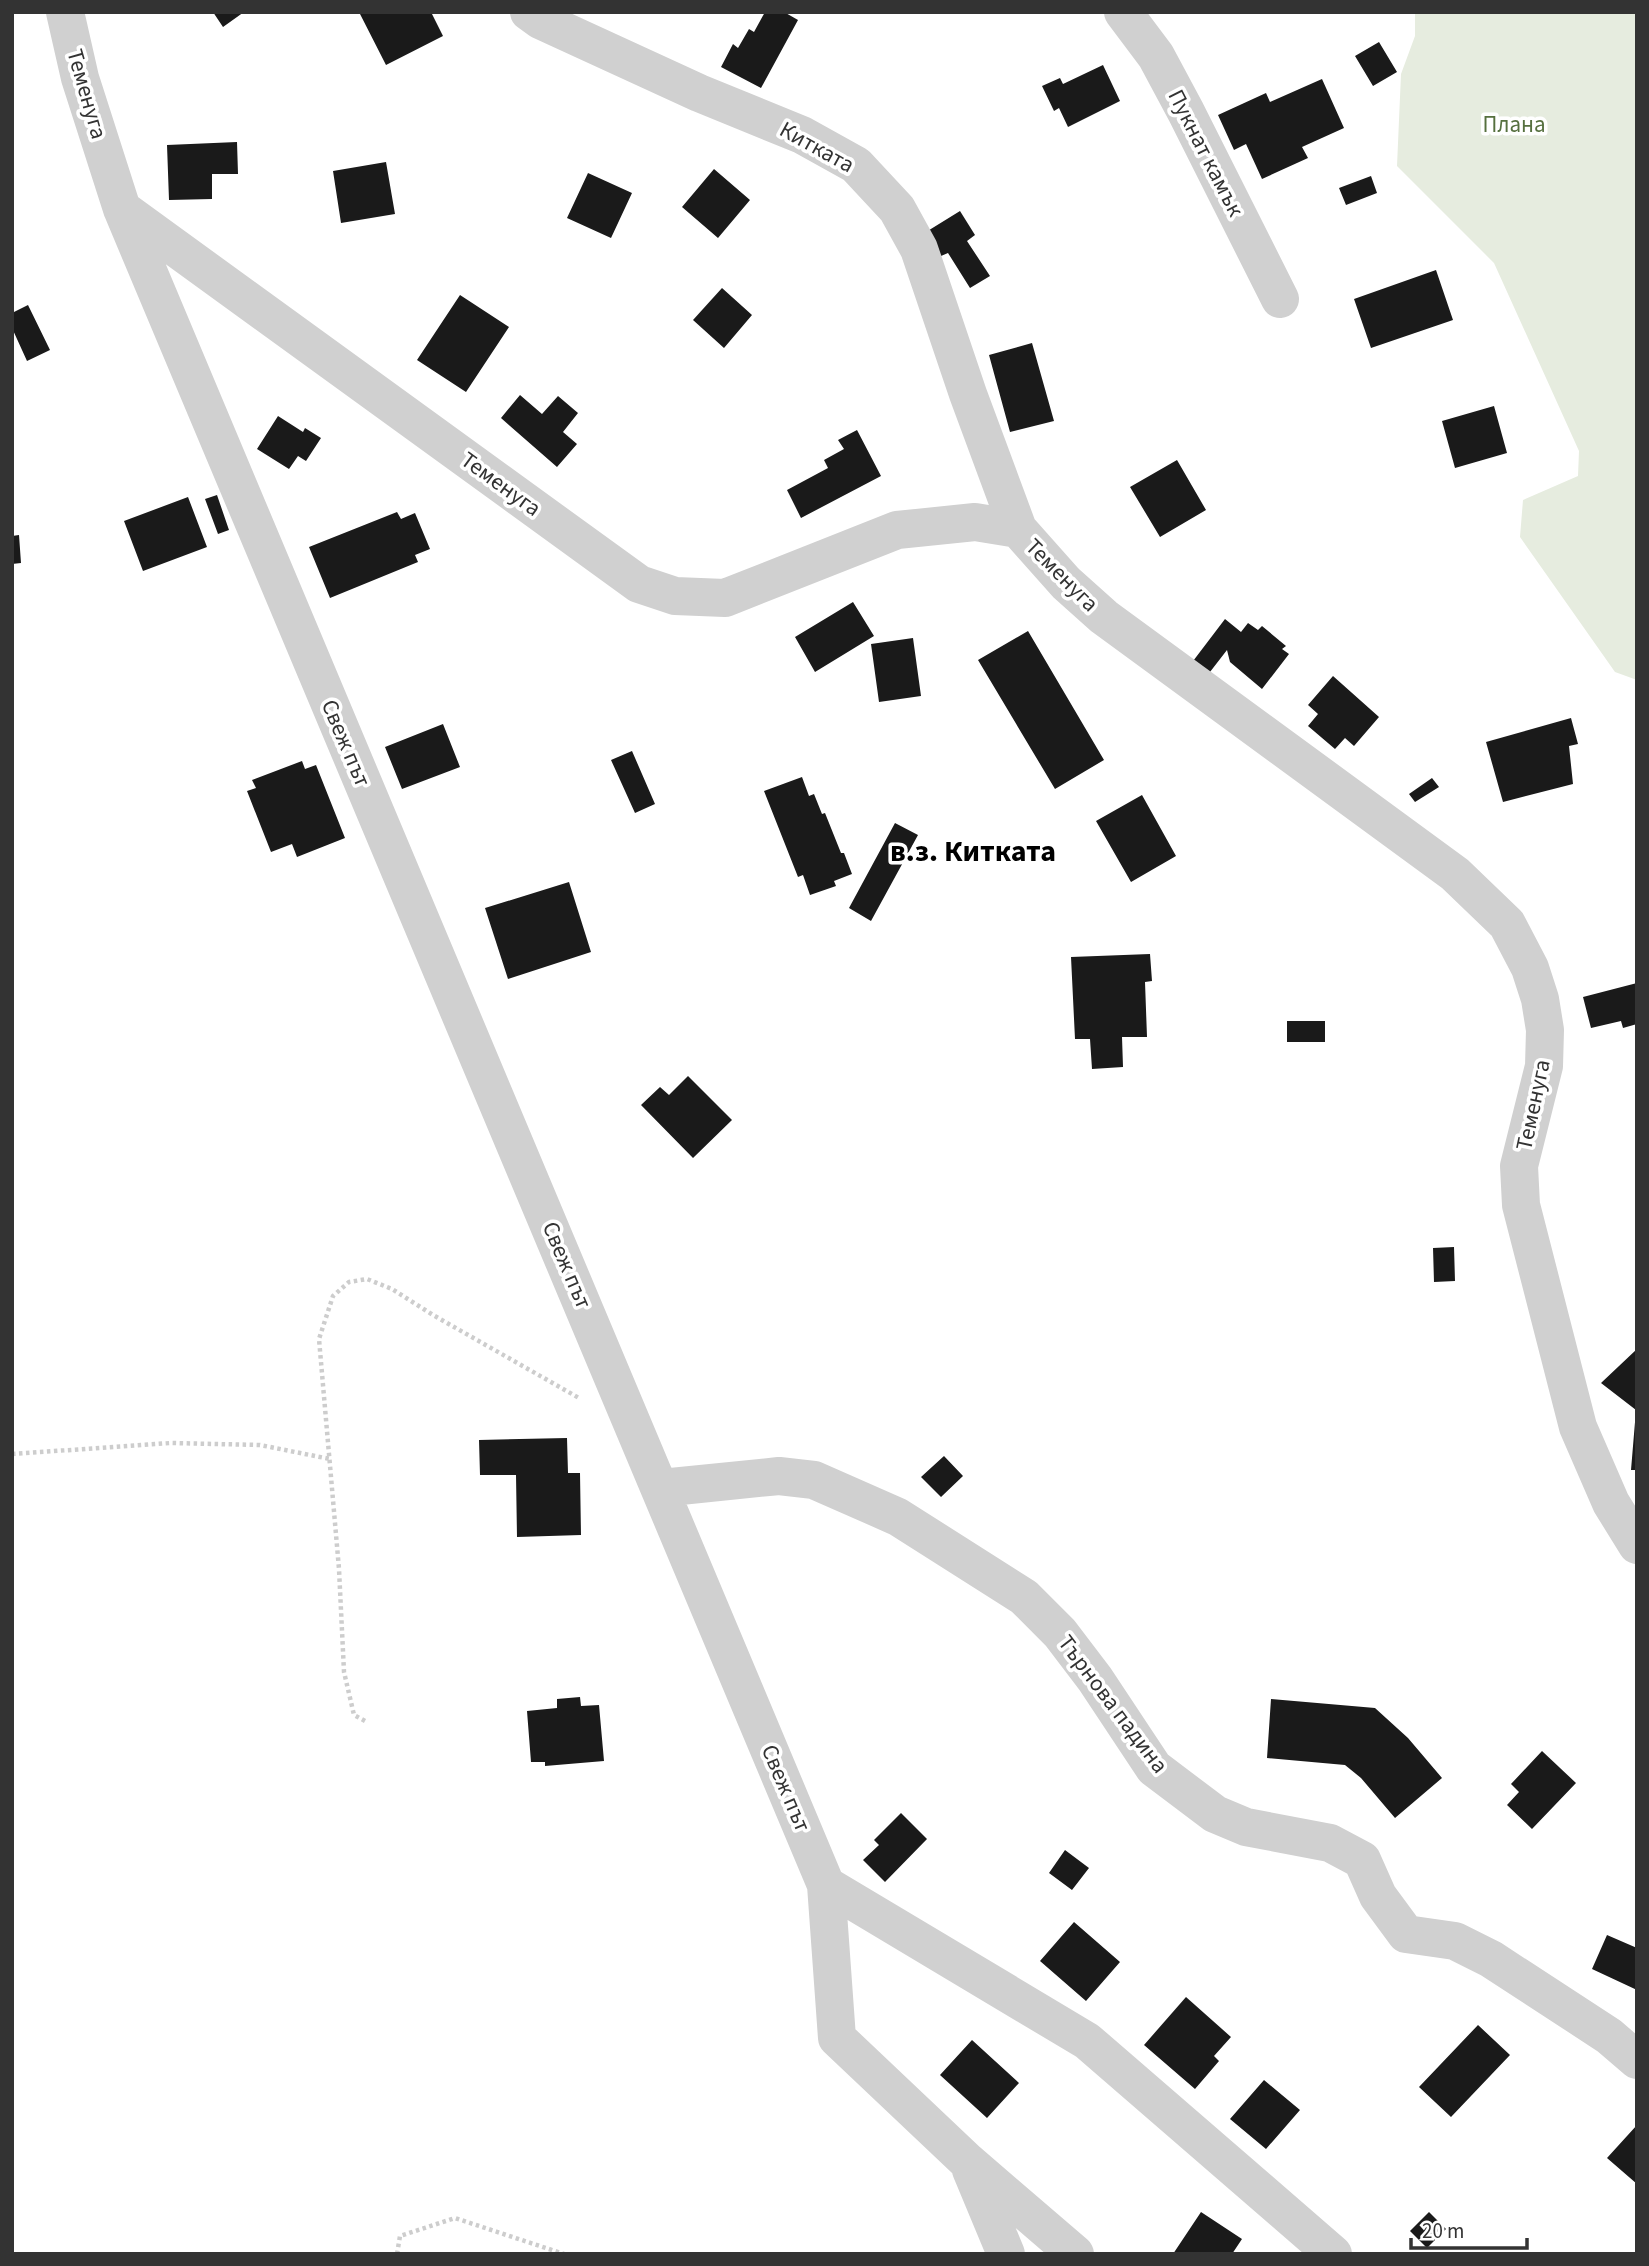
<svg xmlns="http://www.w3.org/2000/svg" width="1649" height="2266" viewBox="0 0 1649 2266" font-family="'Source Sans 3',sans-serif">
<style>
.green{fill:#e6ecdf}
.building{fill:#1a1a1a}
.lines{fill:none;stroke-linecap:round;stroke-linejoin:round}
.path{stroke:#cdcdcd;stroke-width:4.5;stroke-dasharray:3.5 3.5;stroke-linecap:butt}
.minor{stroke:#d0d0d0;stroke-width:38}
.labels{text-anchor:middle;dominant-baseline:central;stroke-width:7;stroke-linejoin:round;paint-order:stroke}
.street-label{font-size:23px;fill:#333;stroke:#fff}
.park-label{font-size:23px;fill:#56703f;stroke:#fff}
.district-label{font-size:30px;font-weight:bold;fill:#000;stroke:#fff}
</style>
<rect width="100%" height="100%" fill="#fff"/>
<path class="green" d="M 1415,12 L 1637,12 L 1637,680 L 1615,672 L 1520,537 L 1523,500 L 1578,476 L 1579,451 L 1494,263 L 1397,166 L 1401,74 L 1415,36 Z"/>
<path class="building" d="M 213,12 L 244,12 L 223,27 Z
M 359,12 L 431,12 L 443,36 L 386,65 Z
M 765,12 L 784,12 L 798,20 L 761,88 L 721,67 L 733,44 L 738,48 L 749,29 L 754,32 Z
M 1379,42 L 1397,72 L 1373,86 L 1355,56 Z
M 1103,65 L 1120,101 L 1068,127 L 1059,108 L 1054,111 L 1042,86 L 1060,78 L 1063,84 Z
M 1322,79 L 1344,128 L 1302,147 L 1308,158 L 1262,179 L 1246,144 L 1234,150 L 1218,115 L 1266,93 L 1270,102 Z
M 237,142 L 238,174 L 212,174 L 212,199 L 169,200 L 167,145 Z
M 386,162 L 395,214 L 341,223 L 333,171 Z
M 714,169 L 750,200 L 718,238 L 682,207 Z
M 588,173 L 632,193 L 611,238 L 567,218 Z
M 1371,176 L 1377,193 L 1346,205 L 1339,188 Z
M 960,211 L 975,235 L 967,241 L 990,276 L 970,288 L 948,253 L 941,256 L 926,232 Z
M 1436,270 L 1453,320 L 1371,348 L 1354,299 Z
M 722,288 L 752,315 L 724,348 L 693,320 Z
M 460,295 L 509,327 L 466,392 L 417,360 Z
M 28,305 L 50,350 L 27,361 L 12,328 L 12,313 Z
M 1032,343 L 1054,421 L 1010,432 L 989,355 Z
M 520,395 L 542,414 L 558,396 L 578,413 L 563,432 L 577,444 L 557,467 L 501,418 Z
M 1494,406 L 1507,453 L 1455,468 L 1442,421 Z
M 278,416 L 303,432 L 305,428 L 321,438 L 306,461 L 298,456 L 289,469 L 257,449 Z
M 857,430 L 881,476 L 801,518 L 787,490 L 828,468 L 824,460 L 844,449 L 838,440 Z
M 1177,460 L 1206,510 L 1160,537 L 1130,487 Z
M 217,495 L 229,530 L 218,534 L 205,499 Z
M 188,497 L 207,547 L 143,571 L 124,521 Z
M 397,512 L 401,519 L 415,513 L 430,549 L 415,555 L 418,562 L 330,598 L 309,547 Z
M 19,535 L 21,563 L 12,564 L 12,536 Z
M 853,602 L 874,636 L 815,672 L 795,637 Z
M 1225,619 L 1241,632 L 1248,623 L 1258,630 L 1262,626 L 1286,646 L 1282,649 L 1289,654 L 1262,689 L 1230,662 L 1227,650 L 1203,681 L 1187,669 Z
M 1028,631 L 1104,760 L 1055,789 L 978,660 Z
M 913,638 L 921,696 L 879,702 L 871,644 Z
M 1333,676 L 1379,717 L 1354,746 L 1345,738 L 1335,749 L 1308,726 L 1318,714 L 1308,705 Z
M 1571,718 L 1578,744 L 1569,746 L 1573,784 L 1503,802 L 1486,742 Z
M 443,724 L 460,767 L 402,789 L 385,747 Z
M 632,751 L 655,804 L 635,813 L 611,760 Z
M 302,761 L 305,769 L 316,765 L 345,838 L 297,857 L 292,844 L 271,852 L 247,791 L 256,788 L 252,780 Z
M 802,777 L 809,796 L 814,794 L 822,814 L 825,813 L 841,853 L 844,853 L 852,874 L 834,881 L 836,886 L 810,895 L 803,875 L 798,877 L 764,791 Z
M 1432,778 L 1439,787 L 1415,802 L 1409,794 Z
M 1142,795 L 1176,856 L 1131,882 L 1096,821 Z
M 895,823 L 918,835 L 871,921 L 849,908 Z
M 569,882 L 591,952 L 508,979 L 485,908 Z
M 1150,954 L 1152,981 L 1145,982 L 1147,1037 L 1122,1037 L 1123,1067 L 1092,1069 L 1090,1039 L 1075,1039 L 1071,957 Z
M 1637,983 L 1637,1024 L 1623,1028 L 1621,1021 L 1591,1028 L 1583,997 Z
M 1287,1021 L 1325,1021 L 1325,1042 L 1287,1042 Z
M 688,1076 L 732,1120 L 693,1158 L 641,1105 L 660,1087 L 669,1095 Z
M 1454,1247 L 1455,1281 L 1434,1282 L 1433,1248 Z
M 1637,1349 L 1637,1470 L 1631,1470 L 1636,1410 L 1601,1383 Z
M 567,1438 L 568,1473 L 580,1473 L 581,1535 L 517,1537 L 516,1475 L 480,1475 L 479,1440 Z
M 944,1456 L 963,1476 L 941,1497 L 921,1477 Z
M 580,1697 L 581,1706 L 599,1705 L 604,1761 L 545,1766 L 545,1762 L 531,1762 L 527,1711 L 557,1708 L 557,1699 Z
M 1271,1699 L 1375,1708 L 1408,1738 L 1442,1778 L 1395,1818 L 1361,1778 L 1345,1765 L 1267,1758 Z
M 1542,1751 L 1576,1783 L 1532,1829 L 1507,1805 L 1519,1792 L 1511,1784 Z
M 901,1813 L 927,1839 L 885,1882 L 863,1860 L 879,1845 L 874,1840 Z
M 1065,1850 L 1089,1868 L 1072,1890 L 1049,1873 Z
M 1074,1922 L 1120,1962 L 1086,2001 L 1040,1961 Z
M 1607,1935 L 1637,1948 L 1637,1990 L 1592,1969 Z
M 1186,1997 L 1231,2037 L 1214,2056 L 1219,2061 L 1195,2089 L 1144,2045 Z
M 1478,2025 L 1510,2055 L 1451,2117 L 1419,2087 Z
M 972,2040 L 1019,2083 L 987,2118 L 940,2075 Z
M 1264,2080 L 1300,2110 L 1266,2149 L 1230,2119 Z
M 1637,2125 L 1637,2184 L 1607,2158 Z
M 1201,2212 L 1242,2239 L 1232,2254 L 1173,2254 Z
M 1429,2212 L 1446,2229 L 1427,2248 L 1410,2231 Z"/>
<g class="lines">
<path class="path" d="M 12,1454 L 171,1443 L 260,1445 L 330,1459
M 365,1721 L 354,1715 L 344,1672 L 339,1569 L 319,1339 L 333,1296 L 349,1282 L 367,1279 L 392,1289 L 433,1315 L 579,1398
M 397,2254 L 400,2236 L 455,2218 L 564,2254"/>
<path class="minor" d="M 65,12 L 80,78 L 122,209 L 826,1885 L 837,2038 L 968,2162 L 1075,2254
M 529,12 L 540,20 L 699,93 L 802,135 L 856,165 L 897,209 L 919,249 L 968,394 L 1018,529
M 1123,12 L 1156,56 L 1186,112 L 1280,299
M 122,209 L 639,584 L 675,596 L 725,598 L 897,530 L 975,522 L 1018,529 L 1066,583 L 1104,617 L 1455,874 L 1507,924 L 1530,968 L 1540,999 L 1545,1030 L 1544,1066 L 1519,1166 L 1521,1205 L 1578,1427 L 1611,1503 L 1637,1545
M 661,1488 L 779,1476 L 814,1480 L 898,1517 L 1024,1597 L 1060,1633 L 1095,1679 L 1154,1768 L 1215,1814 L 1246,1827 L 1330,1843 L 1362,1860 L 1378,1896 L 1406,1934 L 1455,1941 L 1491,1959 L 1609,2036 L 1637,2060
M 826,1885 L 1087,2041 L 1333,2254
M 971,2170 L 1006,2254"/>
</g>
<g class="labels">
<g class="street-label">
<text transform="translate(87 94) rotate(74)">Теменуга</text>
<text transform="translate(817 147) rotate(29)">Китката</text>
<text transform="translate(1206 153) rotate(63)">Пукнат камък</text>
<text transform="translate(501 484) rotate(36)">Теменуга</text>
<text transform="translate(1062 575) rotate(45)">Теменуга</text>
<text transform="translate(346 743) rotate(67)">Свеж път</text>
<text transform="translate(1533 1105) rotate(-78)">Теменуга</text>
<text transform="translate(567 1265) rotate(67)">Свеж път</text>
<text transform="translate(1113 1704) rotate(53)">Търнова падина</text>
<text transform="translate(786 1788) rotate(67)">Свеж път</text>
</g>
<g class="park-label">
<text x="1514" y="124">Плана</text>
</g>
<g class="district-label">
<text x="973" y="851">в.з. Китката</text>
</g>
</g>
<rect width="1649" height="2266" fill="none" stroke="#333333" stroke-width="28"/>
<path d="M1411 2238v10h116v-10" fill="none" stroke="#333333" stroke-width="3.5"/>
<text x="1422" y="2238" font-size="21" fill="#333333" stroke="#ffffff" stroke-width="5" paint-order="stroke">20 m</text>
</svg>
